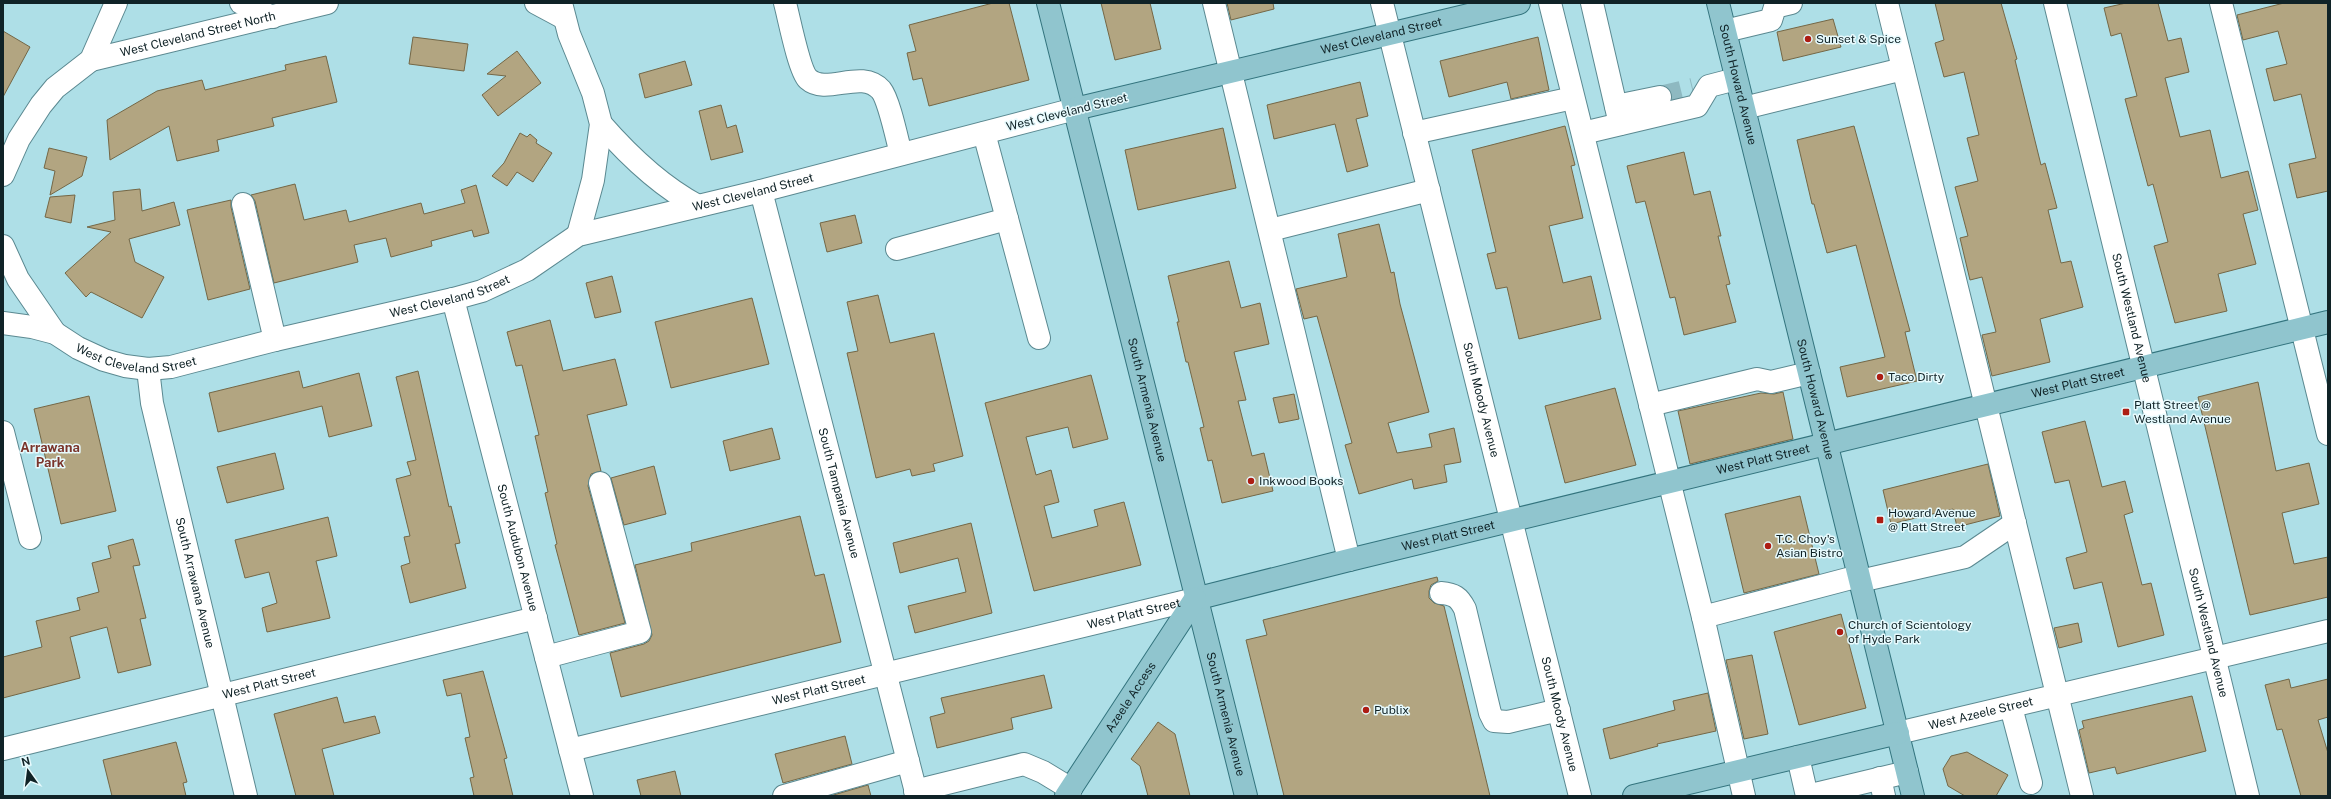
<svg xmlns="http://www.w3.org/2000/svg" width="2331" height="799" viewBox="0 0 2331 799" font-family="'Public Sans',sans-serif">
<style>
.building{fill:#b2a581;stroke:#746746}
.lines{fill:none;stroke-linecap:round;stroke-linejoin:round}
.minor-tunnel{stroke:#8eb9c1;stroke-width:22;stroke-dasharray:22 11;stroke-linecap:butt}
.minor-casing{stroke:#5b8991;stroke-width:24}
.major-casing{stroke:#33747e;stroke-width:24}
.minor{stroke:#fff;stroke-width:22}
.major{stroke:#90c5ce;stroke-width:22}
.poi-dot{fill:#ad1d13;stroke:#e7fafd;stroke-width:1.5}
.labels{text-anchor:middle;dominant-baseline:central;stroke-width:3;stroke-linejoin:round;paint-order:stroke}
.street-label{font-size:12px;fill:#102327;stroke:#e7fafd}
.poi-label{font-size:12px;fill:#102327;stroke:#e7fafd;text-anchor:start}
.neighbourhood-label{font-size:13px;font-weight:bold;fill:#7a342b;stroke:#e7fafd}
</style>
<rect width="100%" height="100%" fill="#aedfe7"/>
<path class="building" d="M 993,3 L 1009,3 L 1029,80 L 929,106 L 922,78 L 913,80 L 907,53 L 916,51 L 909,25 Z
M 1101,3 L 1150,3 L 1161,49 L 1115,60 Z
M 1227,3 L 1273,3 L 1274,9 L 1231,20 Z
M 1935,3 L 2001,3 L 2017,59 L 2015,60 L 2041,165 L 2045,163 L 2057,208 L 2048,210 L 2061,263 L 2071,261 L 2083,307 L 2040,319 L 2050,362 L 1992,376 L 1982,335 L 1996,332 L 1982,277 L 1970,280 L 1960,238 L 1968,236 L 1955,187 L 1978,181 L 1967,138 L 1979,135 L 1964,72 L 1944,77 L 1935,43 L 1944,40 Z
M 2126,3 L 2158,3 L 2168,41 L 2181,38 L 2189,72 L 2165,78 L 2180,137 L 2210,130 L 2221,178 L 2248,171 L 2258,210 L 2243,214 L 2256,264 L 2218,274 L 2227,311 L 2175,323 L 2154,246 L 2168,242 L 2153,184 L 2148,186 L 2125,99 L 2137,96 L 2121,33 L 2111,36 L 2104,8 Z
M 2284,3 L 2328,3 L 2328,191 L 2297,198 L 2289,164 L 2316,158 L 2301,94 L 2274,101 L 2266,69 L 2287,64 L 2278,31 L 2243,40 L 2237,15 Z
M 1833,19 L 1841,47 L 1783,61 L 1777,32 Z
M 3,31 L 30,47 L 3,97 Z
M 413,37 L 468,44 L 464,71 L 409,64 Z
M 1538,37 L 1549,90 L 1511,99 L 1507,82 L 1449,97 L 1440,61 Z
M 517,51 L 541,83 L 498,116 L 482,95 L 506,76 L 487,74 Z
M 326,56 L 337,102 L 272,118 L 274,126 L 217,140 L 219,151 L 177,161 L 169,126 L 110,160 L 107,120 L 157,91 L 202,80 L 205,90 L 286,70 L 285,65 Z
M 685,61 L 692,85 L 645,98 L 639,74 Z
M 1360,82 L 1368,116 L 1356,119 L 1368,166 L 1347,172 L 1335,124 L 1274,139 L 1267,105 Z
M 721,105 L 727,128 L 736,125 L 743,152 L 711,160 L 699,111 Z
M 1565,126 L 1575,165 L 1571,166 L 1583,218 L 1549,226 L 1563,283 L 1591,276 L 1601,319 L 1519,339 L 1507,287 L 1496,289 L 1487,254 L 1496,252 L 1472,150 Z
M 1854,126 L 1910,331 L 1905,332 L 1917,381 L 1847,397 L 1840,367 L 1885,357 L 1856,245 L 1827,253 L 1814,204 L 1812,204 L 1797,140 Z
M 1223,128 L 1236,188 L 1138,210 L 1125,150 Z
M 520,133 L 527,137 L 530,134 L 537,140 L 536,143 L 552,153 L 533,182 L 517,172 L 507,186 L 492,176 L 504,163 Z
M 49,148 L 87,157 L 82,176 L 50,195 L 55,171 L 44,168 Z
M 1684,152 L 1694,195 L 1710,191 L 1721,236 L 1718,236 L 1730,284 L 1726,285 L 1736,322 L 1684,335 L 1675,297 L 1670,298 L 1645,201 L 1636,203 L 1627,166 Z
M 295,184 L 304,220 L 346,210 L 349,222 L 421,203 L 424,214 L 465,203 L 461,190 L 476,185 L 489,233 L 474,237 L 472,230 L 431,241 L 432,246 L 391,257 L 386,238 L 354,245 L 358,262 L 274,283 L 255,201 L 251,195 Z
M 140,189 L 142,211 L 174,202 L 180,225 L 129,239 L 135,262 L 164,277 L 142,318 L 91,292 L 86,297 L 65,273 L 111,232 L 87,227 L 115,220 L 113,192 Z
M 75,195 L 71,223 L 45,217 L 50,197 Z
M 231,200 L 231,207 L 250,289 L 208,300 L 187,210 Z
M 855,215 L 862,243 L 827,252 L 820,223 Z
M 1379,224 L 1391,273 L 1394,272 L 1400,304 L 1429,412 L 1388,423 L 1397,453 L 1432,447 L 1429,434 L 1454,428 L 1461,462 L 1444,465 L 1447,482 L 1414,489 L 1412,479 L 1359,494 L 1345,445 L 1352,443 L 1317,316 L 1304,319 L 1296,289 L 1347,277 L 1338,234 Z
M 1229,261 L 1241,308 L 1260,303 L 1269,344 L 1234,352 L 1246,400 L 1238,401 L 1252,456 L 1264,453 L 1273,491 L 1222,503 L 1212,460 L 1208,461 L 1200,428 L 1204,427 L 1188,362 L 1186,362 L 1177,322 L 1179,322 L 1168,276 Z
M 612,276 L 621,312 L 595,318 L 586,283 Z
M 878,295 L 890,343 L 934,333 L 963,456 L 933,464 L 935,471 L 912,476 L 910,469 L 876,478 L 847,353 L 858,351 L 847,302 Z
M 752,298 L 769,364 L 671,388 L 655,322 Z
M 550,320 L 563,371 L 615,359 L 627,405 L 587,415 L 601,471 L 591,474 L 588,486 L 625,623 L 579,635 L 555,545 L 557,544 L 545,493 L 548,492 L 535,436 L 539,435 L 522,365 L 516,366 L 507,332 Z
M 299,371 L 303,388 L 359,373 L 372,426 L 329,437 L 322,406 L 218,432 L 209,393 Z
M 418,371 L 449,507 L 451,506 L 460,543 L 455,544 L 466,588 L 410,603 L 401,566 L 410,563 L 404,537 L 410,536 L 396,479 L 411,475 L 407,462 L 416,460 L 396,377 Z
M 1091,375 L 1108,439 L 1073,448 L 1068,427 L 1026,437 L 1036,475 L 1051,470 L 1059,502 L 1044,506 L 1052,538 L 1098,526 L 1094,510 L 1124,502 L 1141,565 L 1034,591 L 985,403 Z
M 2258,382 L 2276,471 L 2309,463 L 2319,504 L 2282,513 L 2294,564 L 2328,557 L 2328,597 L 2250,615 L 2198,397 Z
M 1615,388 L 1636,465 L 1565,483 L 1545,406 Z
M 1783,392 L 1793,439 L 1690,464 L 1678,411 L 1761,393 L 1774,394 Z
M 1294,394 L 1299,419 L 1279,423 L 1273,398 Z
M 89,396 L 116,511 L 61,524 L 34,409 Z
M 2085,421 L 2102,487 L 2125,481 L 2133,512 L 2124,515 L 2142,585 L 2151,583 L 2164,635 L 2118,647 L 2102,582 L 2074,589 L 2066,558 L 2087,552 L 2069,480 L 2055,483 L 2042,432 Z
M 772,428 L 780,459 L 730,471 L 723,441 Z
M 275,453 L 284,489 L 227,503 L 217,467 Z
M 1988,464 L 2000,516 L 1957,527 L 1953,509 L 1891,524 L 1883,490 Z
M 654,466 L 666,514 L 624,525 L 611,478 Z
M 1800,496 L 1819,574 L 1744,593 L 1725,514 Z
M 800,516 L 815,576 L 824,574 L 841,642 L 621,697 L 610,653 L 644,644 L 649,641 L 652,635 L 635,565 L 692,551 L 691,543 Z
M 328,517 L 337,556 L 316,561 L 330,618 L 267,632 L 262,608 L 277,603 L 269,572 L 245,578 L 235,540 Z
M 971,523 L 992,613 L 915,633 L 908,606 L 966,592 L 958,558 L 900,573 L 893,543 Z
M 133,539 L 140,565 L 133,566 L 146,618 L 140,619 L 151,665 L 118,673 L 107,627 L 70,637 L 80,678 L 3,698 L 3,657 L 42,647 L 36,621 L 80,610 L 77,598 L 99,592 L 92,563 L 111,558 L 108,546 Z
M 1437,577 L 1438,581 L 1431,585 L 1429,591 L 1429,598 L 1434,603 L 1444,606 L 1490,796 L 1284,796 L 1246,640 L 1267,635 L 1263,620 Z
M 1841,614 L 1866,708 L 1799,725 L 1774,632 Z
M 2078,623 L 2082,642 L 2059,648 L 2054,628 Z
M 1752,655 L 1768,734 L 1744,739 L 1726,660 Z
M 483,671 L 507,758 L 504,759 L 513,796 L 474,796 L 470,778 L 474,777 L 465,738 L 470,737 L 461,693 L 447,696 L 443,680 Z
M 1044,675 L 1052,708 L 1011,718 L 1013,729 L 937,748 L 930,717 L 945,713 L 941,698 Z
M 2289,679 L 2291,688 L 2328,679 L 2328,717 L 2318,720 L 2328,753 L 2328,796 L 2301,796 L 2282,729 L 2277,730 L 2265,685 Z
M 1708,693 L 1716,731 L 1657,744 L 1658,746 L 1610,759 L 1603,729 L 1675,710 L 1673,701 Z
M 2192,696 L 2206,751 L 2117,774 L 2115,767 L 2089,773 L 2079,730 L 2084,728 L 2082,721 Z
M 337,697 L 344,723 L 375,716 L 380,733 L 322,749 L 334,796 L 296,796 L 274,714 Z
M 1158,722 L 1175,734 L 1190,796 L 1148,796 L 1140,766 L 1131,759 Z
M 845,736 L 852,764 L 783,783 L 775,754 Z
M 176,742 L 187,782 L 183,783 L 186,796 L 112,796 L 103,760 Z
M 1967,752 L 2008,775 L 1996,796 L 1965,796 L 1948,786 L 1943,769 L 1951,756 Z
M 675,771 L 681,796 L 641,796 L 637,780 Z
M 868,785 L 871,796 L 830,796 Z"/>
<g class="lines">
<path class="minor-tunnel" d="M 1660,97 L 1693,89"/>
<defs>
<g id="minor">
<path d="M 241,3 L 273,17"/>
<path d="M 536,3 L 564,18"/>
<path d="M 561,3 L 569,34 L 593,93 L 601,124 L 593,180 L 578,235"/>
<path d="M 785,3 C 789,18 799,70 808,79 C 827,96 861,68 881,90 C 889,100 897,139 901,154"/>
<path d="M 1214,3 L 1349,560"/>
<path id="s1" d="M 1382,3 L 1580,796"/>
<path d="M 1550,3 L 1703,617 L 1744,796"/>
<path d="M 1592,3 L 1620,124"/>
<path d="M 1887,3 L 2082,796"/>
<path id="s2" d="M 2055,3 L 2248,796"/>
<path d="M 2221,3 L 2328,434"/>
<path d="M 1725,31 L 1771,20 L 1775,7 L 1791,3"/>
<path id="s3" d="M 91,60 L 327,3"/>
<path d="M 1616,106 L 1660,97"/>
<path d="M 1744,108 L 1903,69"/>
<path d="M 601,124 C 629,156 660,186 698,206"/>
<path d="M 984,133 L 1039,338"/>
<path d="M 1414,133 L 1573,98"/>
<path d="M 1583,133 L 1697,106 L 1709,86 L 1736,79"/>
<path d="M 3,175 L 19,139 L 41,105 L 55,88 L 91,60 L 116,3"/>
<path id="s4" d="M 761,191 L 917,796"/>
<path d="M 243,204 L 275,340"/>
<path d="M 1270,230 L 1429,190"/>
<path d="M 3,246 L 18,279 L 55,333"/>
<path d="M 897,249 L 1007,219"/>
<path id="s5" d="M 453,299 L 582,796"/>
<path id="s6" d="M 3,323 L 32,327 L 55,333 L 78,348 L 104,360 L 125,366 L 148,369 L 171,367 L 275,340 L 453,299 L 482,291 L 527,270 L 578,235 L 761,191 L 1075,109"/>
<path id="s7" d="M 148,369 L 152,403 L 246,796"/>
<path d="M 1650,405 L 1757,379 L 1771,382 L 1809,373"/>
<path d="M 3,432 L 30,538"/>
<path d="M 1860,581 L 1965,557 L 2015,523"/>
<path d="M 1441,593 C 1454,594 1459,597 1465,609 L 1490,713 L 1494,721 L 1508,722 L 1559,710"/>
<path d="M 1703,617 L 1859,576"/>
<path d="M 546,657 L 640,632 L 600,483"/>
<path d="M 2011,707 L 2031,783"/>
<path id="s8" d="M 1898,733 L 2328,631"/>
<path id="s9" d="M 3,749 L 536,618"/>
<path id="s10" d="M 570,750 L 1195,599"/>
<path d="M 1798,757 L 1807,796 L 1907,772"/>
<path d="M 1880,778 L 1884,796"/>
<path d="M 915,791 L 1024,764 L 1043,772 L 1071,789"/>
<path d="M 784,796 L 908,761"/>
</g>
<g id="major">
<path id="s11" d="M 1048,3 L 1246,796"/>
<path id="s12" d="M 1718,3 L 1913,796"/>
<path id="s13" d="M 1075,109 L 1519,3"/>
<path id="s14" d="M 1195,599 L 1349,560 L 2328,322"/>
<path id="s15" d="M 1066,796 L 1195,599"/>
<path d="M 1634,796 L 1898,733"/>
</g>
</defs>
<use href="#minor" class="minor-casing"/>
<use href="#major" class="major-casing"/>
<use href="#minor" class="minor"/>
<use href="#major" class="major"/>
</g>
<g class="poi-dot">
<circle cx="1808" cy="39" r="4"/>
<circle cx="1880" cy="377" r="4"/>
<rect x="2122" y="408" width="8" height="8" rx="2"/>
<circle cx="1251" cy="481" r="4"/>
<rect x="1876" y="516" width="8" height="8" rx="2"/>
<circle cx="1768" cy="546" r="4"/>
<circle cx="1840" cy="632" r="4"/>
<circle cx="1366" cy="710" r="4"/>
</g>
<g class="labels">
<g class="street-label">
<text stroke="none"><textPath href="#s3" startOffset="110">West Cleveland Street North</textPath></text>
<text stroke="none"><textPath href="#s13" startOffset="315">West Cleveland Street</textPath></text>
<text stroke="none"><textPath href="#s12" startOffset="84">South Howard Avenue</textPath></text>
<text transform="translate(1067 112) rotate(-14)">West Cleveland Street</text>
<text stroke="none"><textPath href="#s6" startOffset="789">West Cleveland Street</textPath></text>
<text stroke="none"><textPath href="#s6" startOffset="465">West Cleveland Street</textPath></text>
<text stroke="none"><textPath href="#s2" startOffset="324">South Westland Avenue</textPath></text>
<text stroke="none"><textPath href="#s6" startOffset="141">West Cleveland Street</textPath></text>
<text stroke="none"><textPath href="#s14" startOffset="909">West Platt Street</textPath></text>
<text stroke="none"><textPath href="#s1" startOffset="409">South Moody Avenue</textPath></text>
<text stroke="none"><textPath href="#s12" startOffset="408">South Howard Avenue</textPath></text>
<text stroke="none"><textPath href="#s11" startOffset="409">South Armenia Avenue</textPath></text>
<text stroke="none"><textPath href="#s14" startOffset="585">West Platt Street</textPath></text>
<text stroke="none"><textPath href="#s4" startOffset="312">South Tampania Avenue</textPath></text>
<text stroke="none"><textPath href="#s14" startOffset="261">West Platt Street</textPath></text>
<text stroke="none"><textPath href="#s5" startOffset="257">South Audubon Avenue</textPath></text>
<text stroke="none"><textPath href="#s7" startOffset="219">South Arrawana Avenue</textPath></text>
<text stroke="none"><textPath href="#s10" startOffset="580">West Platt Street</textPath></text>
<text stroke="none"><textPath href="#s2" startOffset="648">South Westland Avenue</textPath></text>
<text stroke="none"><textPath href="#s9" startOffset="274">West Platt Street</textPath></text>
<text stroke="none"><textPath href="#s10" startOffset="256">West Platt Street</textPath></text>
<text stroke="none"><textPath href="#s15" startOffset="118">Azeele Access</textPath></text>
<text stroke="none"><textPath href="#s11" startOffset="733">South Armenia Avenue</textPath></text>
<text stroke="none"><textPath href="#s1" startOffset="733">South Moody Avenue</textPath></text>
<text stroke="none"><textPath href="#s8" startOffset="85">West Azeele Street</textPath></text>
</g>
<g class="poi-label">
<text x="1816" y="39">Sunset &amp; Spice</text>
<text x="1888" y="377">Taco Dirty</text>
<text x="2134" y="405">Platt Street @<tspan x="2134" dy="14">Westland Avenue</tspan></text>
<text x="1259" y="481">Inkwood Books</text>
<text x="1888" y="513">Howard Avenue<tspan x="1888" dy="14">@ Platt Street</tspan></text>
<text x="1776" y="539">T.C. Choy's<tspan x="1776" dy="14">Asian Bistro</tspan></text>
<text x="1848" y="625">Church of Scientology<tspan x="1848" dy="14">of Hyde Park</tspan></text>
<text x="1374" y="710">Publix</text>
</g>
<g class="neighbourhood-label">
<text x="50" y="447">Arrawana<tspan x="50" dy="15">Park</tspan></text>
</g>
</g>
<rect width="2331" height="799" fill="none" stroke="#102327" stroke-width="8"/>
<g transform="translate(28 771) rotate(346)" stroke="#e7fafd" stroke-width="3" paint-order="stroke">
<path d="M0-3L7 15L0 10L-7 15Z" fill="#102327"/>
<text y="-6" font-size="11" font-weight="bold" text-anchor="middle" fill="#102327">N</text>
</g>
</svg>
